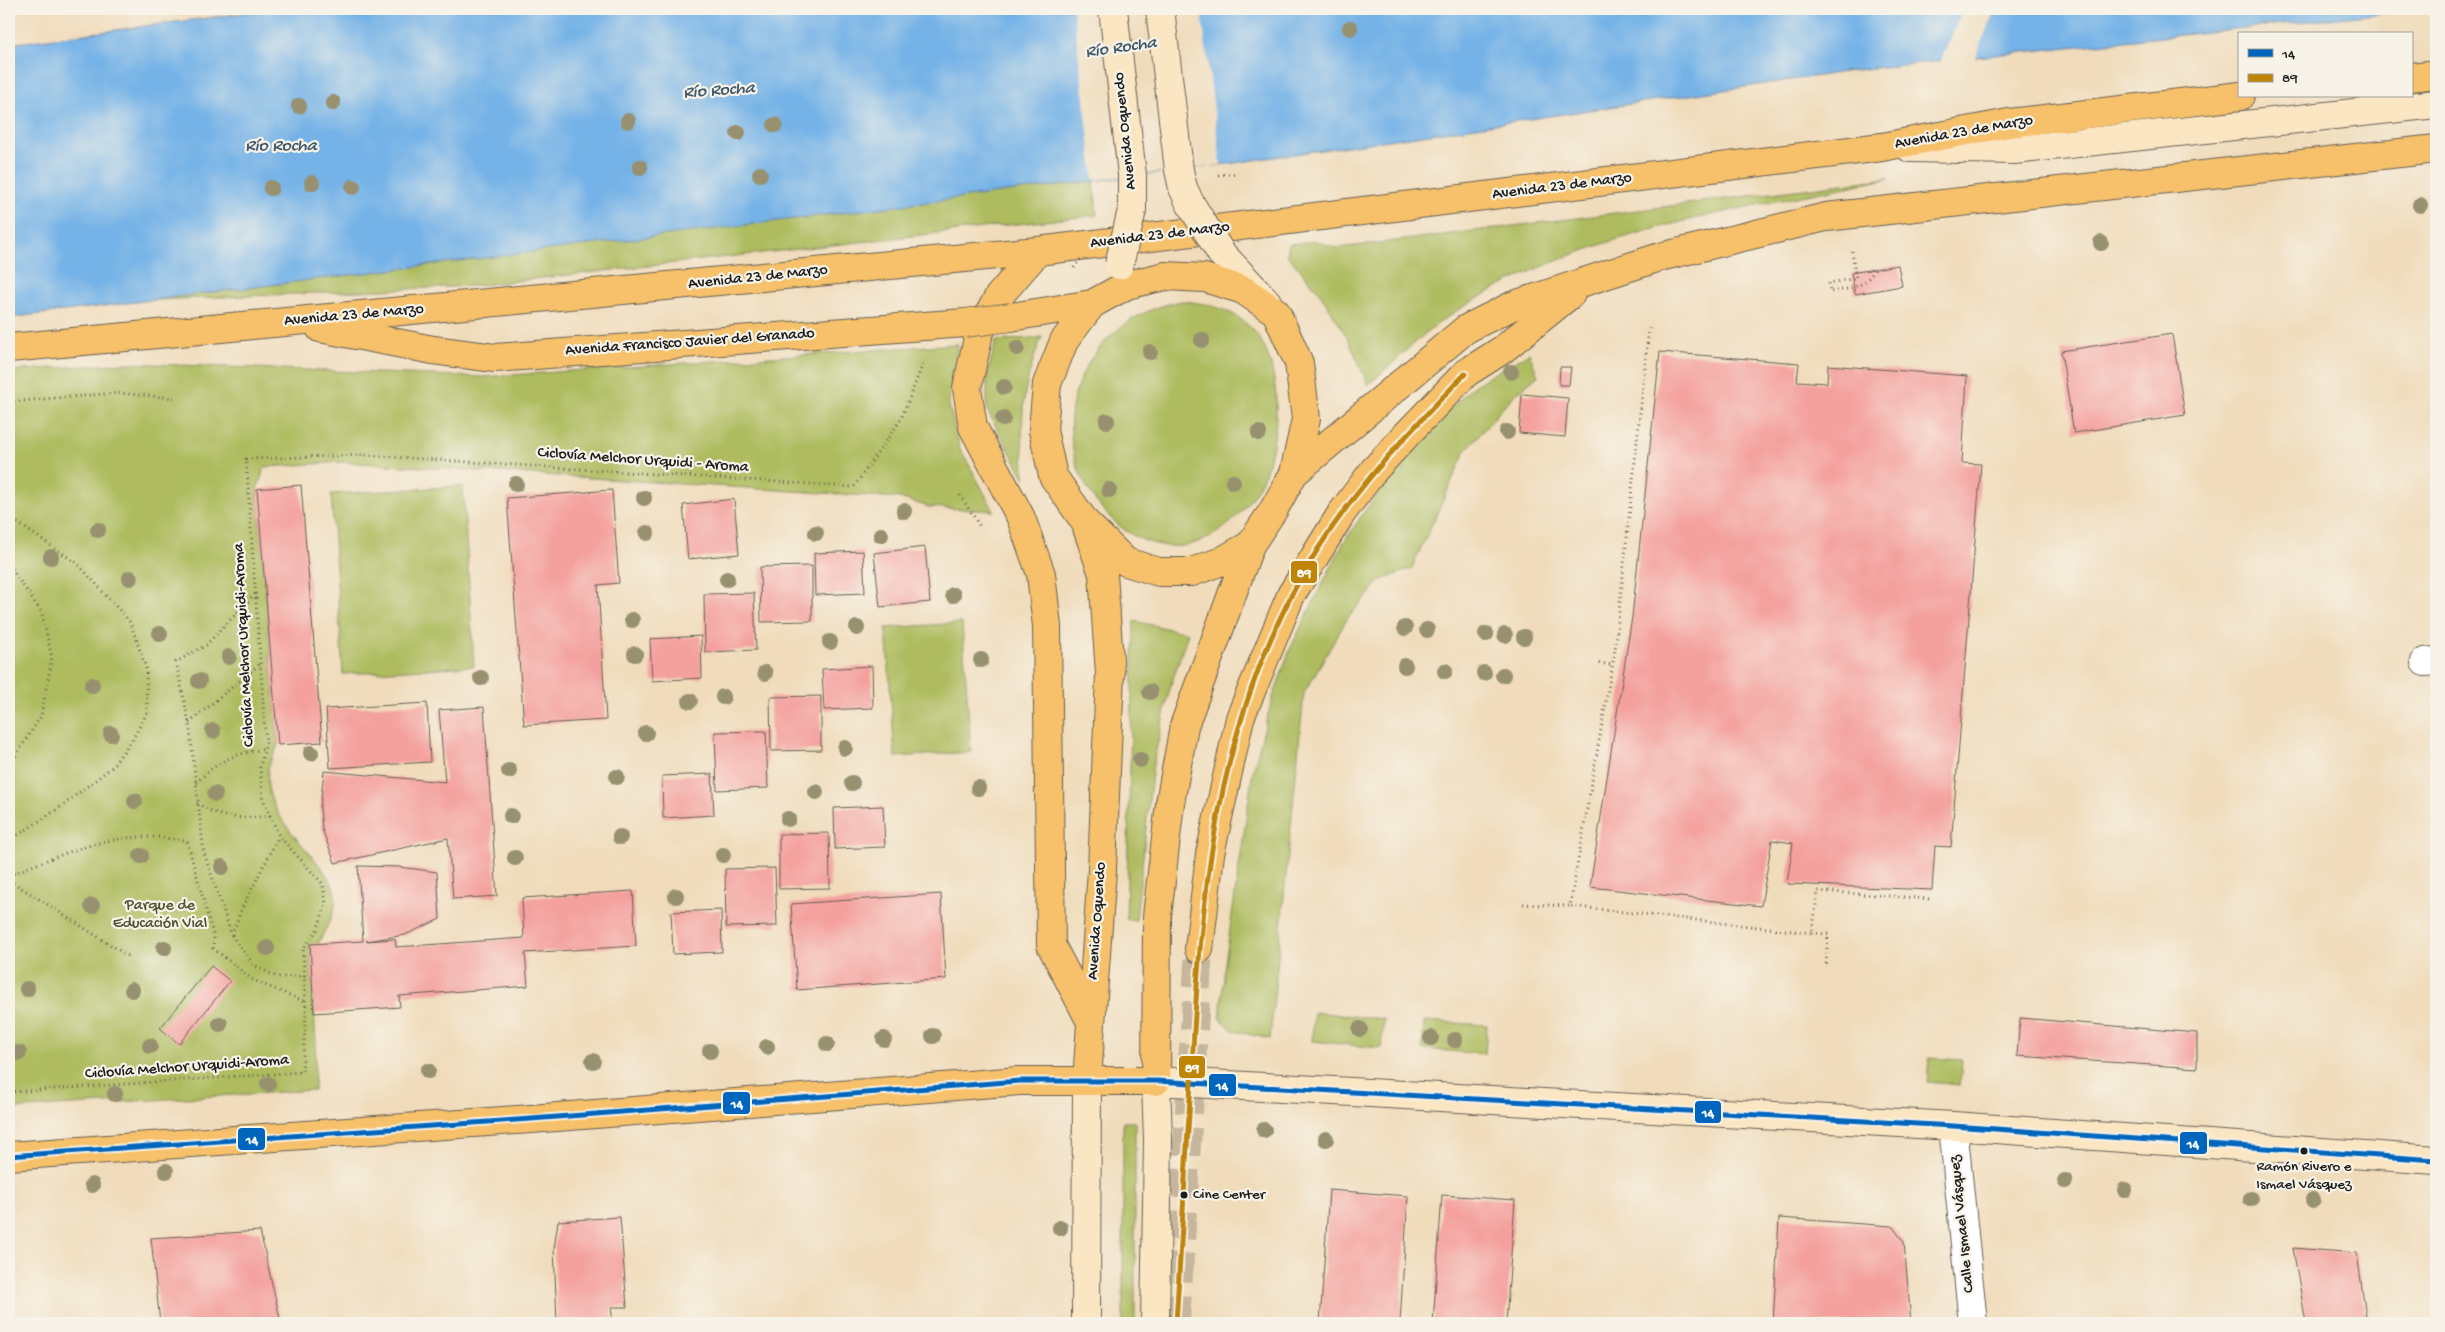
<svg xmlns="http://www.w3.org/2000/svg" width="2445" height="1332" viewBox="0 0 2445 1332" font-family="'Gochi Hand',sans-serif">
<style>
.green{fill:#aebc5e;stroke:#656c3d}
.water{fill:#74b2e7;stroke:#486782}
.pier{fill:#f0dcbb}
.building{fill:#f4a19e}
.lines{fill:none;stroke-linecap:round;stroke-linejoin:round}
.primary-tunnel{stroke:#c6b69b;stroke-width:28;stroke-dasharray:28 14;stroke-linecap:butt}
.street-casing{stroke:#665f54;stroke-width:30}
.secondary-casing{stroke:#665f54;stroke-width:30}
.primary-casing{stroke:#665f54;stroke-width:30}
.path{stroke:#665f54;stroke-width:3;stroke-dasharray:1 4;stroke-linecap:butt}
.street{stroke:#fff;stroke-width:28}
.secondary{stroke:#fbe6c4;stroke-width:28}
.primary{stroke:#f6c16b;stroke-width:28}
.secondary-bridge-casing{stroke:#665f54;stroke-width:30;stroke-linecap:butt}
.primary-bridge-casing{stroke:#665f54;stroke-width:30;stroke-linecap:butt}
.path-bridge{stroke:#665f54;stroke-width:3;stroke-dasharray:1 4;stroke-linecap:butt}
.secondary-bridge{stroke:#fbe6c4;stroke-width:28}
.primary-bridge{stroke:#f6c16b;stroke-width:28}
.bus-1-casing{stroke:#f7f3e8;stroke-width:9}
.bus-2-casing{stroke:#f7f3e8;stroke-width:9}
.bus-1{stroke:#0065bd;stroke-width:5}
.bus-2{stroke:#c08407;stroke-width:5}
.tree{fill:#979170}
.bus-dot{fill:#1c1c1c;stroke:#f7f3e8;stroke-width:2}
.labels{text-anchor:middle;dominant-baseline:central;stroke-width:4.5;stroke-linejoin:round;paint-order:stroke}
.bus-label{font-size:15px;fill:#1c1c1c;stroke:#f7f3e8}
.street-label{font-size:16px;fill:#1c1c1c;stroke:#f7f3e8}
.park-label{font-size:16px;fill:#4f5433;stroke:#f7f3e8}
.water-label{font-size:18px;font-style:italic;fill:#3f586d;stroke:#f7f3e8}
.line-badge{stroke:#f7f3e8;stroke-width:2}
.badge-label{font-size:14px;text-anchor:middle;font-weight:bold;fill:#fff}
</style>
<rect width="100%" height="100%" fill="#f7f3e8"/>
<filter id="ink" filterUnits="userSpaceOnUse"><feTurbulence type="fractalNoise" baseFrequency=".02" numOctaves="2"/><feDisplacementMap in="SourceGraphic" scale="10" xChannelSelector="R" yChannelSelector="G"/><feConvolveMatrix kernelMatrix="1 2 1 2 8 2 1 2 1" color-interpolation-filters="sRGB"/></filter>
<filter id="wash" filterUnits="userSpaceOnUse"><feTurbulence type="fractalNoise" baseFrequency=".0096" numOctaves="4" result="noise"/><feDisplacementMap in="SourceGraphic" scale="20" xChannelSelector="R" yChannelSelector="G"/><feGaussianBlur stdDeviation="1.12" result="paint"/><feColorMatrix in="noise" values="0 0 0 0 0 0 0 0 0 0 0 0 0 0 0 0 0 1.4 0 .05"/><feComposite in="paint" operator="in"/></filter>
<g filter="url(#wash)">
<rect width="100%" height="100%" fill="#f0dcbb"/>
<path class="green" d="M 1890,178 C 1737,211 1582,229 1449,316 C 1420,335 1394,363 1368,385 L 1348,338 L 1319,292 L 1287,255 L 1289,244 L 1316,241 L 1335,248 L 1356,246 Z
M 1094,180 L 1097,215 L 472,286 L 136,301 Z
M 1182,301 C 1206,303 1229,308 1248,325 C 1283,355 1281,431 1266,471 C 1249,514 1205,557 1156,544 C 1130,538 1112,522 1096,501 C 1037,421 1087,317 1182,301 Z
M 1042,337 C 1020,390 1020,423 1025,479 L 987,410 L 987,376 L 996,341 Z
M 958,344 L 948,402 L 960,448 L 994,511 L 929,507 L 900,498 L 389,465 L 345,462 L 265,467 L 257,489 L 278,745 C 275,753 269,762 268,770 C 259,826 344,867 335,905 C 332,919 324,932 318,944 L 310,945 L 316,1042 L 314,1090 L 9,1109 L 9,371 L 129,363 L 482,377 Z
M 1529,353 L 1538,376 L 1514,395 L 1466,450 L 1412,568 L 1381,580 L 1347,619 L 1304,693 L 1270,1039 L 1234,1031 L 1220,1019 L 1225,963 L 1253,771 L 1271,703 L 1290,649 L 1342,545 L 1364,512 L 1422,436 L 1473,386 Z
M 463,486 L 474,666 L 343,674 L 331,494 Z
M 1134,621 L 1188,633 L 1170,688 L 1153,764 L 1136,920 L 1126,919 Z
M 962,623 L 971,752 L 895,757 L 886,628 Z
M 1314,1012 L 1384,1019 L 1381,1048 L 1312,1041 Z
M 1424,1021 L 1487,1025 L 1485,1054 L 1422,1049 Z
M 1929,1058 L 1962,1060 L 1960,1085 L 1927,1082 Z
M 1123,1122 L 1135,1122 L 1135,1323 L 1123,1323 Z"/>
<path class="water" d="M 275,9 L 2422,9 L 1865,69 L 1221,165 L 9,318 L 9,44 Z"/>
<path class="pier" d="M 1073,9 L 1201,9 L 1221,165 L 1094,180 Z
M 1963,9 L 1995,9 L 1974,60 L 1940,63 Z"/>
<g id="blocks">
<path class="building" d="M 1898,265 L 1902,286 L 1855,294 L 1851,273 Z
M 2172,334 L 2185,415 L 2074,433 L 2061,351 Z
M 1660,352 L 1799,363 L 1797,381 L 1827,383 L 1828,365 L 1967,376 L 1962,463 L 1981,464 L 1951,847 L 1935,846 L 1932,890 L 1787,884 L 1793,843 L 1772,840 L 1761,906 L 1590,887 L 1632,617 Z
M 1560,367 L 1571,367 L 1569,385 L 1559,385 Z
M 1522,394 L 1568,398 L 1565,437 L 1519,433 Z
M 301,485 L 322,742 L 278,745 L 257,489 Z
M 612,490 L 619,583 L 598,585 L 606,720 L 524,725 L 507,498 Z
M 734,499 L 739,554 L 688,559 L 683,505 Z
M 925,547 L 930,602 L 880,607 L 874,553 Z
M 863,551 L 865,593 L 815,595 L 814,553 Z
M 812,566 L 812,621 L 761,622 L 760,567 Z
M 754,593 L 756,650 L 705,652 L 704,594 Z
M 701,636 L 702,678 L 652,681 L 650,639 Z
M 872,666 L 873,708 L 824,710 L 822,669 Z
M 821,696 L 821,750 L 771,751 L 770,697 Z
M 427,703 L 430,762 L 330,768 L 326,709 Z
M 484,707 L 497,896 L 453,899 L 448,838 L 335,863 L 322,829 L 320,808 L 324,771 L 445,782 L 439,710 Z
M 766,731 L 768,788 L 717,790 L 715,732 Z
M 712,774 L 714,815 L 663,818 L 662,776 Z
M 883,806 L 885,847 L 835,849 L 834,808 Z
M 829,833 L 830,888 L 779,889 L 779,834 Z
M 358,866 L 399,867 L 437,872 L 440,919 L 405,935 L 366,941 L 395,939 L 396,947 L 524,938 L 522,898 L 633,891 L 636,946 L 525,953 L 528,986 L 399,996 L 400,1007 L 314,1013 L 310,944 L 363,941 Z
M 775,868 L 777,926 L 726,927 L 725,869 Z
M 941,894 L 946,979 L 797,990 L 791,904 Z
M 721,910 L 722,952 L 673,954 L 671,912 Z
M 211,966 L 230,981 L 179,1044 L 160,1028 Z
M 2020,1018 L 2197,1033 L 2197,1068 L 2017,1056 Z
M 1329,1190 L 1408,1196 L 1400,1323 L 1320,1323 Z
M 1442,1195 L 1515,1200 L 1506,1323 L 1433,1323 Z
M 620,1217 L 627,1307 L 611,1307 L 613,1323 L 557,1323 L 554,1249 L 558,1221 Z
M 1779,1218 L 1892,1226 L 1904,1242 L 1911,1323 L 1773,1323 Z
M 260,1231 L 281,1323 L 160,1323 L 151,1238 Z
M 2293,1248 L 2357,1253 L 2367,1323 L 2306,1323 Z"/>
</g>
</g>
<g filter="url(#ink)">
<use href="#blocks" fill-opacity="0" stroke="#665f54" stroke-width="1"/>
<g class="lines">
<path class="primary-tunnel" d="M 1176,1323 L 1199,949"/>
<defs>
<path id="street" d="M 2425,662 L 2436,661
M 1953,1126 L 1973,1323"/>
<path id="secondary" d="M 1113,9 L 1132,175 L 1132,210
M 1160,9 L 1179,170 L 1183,188 L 1190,203
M 1910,148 L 2014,150 L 2436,104
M 1221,253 L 1267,302
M 1086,1323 L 1087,1080
M 1155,1323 L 1158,1140 L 1156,1081 L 1953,1126 L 2436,1160"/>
<path id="primary" d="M 2411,77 L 2436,74
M 1038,251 L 999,296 L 979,333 L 967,388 L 973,427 L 1021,518 L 1041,574 L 1047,626 L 1051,945 L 1091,1022
M 1165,276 L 1205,278 L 1243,290 L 1276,312 L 1299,363 L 1306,419 L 1294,473 L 1274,509 L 1250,545 L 1222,561 L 1192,572 L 1159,572 L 1126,562 L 1085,522 L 1053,476 L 1043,430 L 1047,384 L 1064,341 L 1092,304 L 1127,285 Z
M 1011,317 L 1092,304
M 320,328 L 433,350 L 495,358 L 965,323
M 9,348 L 1038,251 L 1882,147 L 2009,123 L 2240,96
M 1294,473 L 1466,329 L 1514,305 L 1660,257 L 1826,217 L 2436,149
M 1087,528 L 1103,574 L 1110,674 L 1102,870 L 1087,1080
M 1199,949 L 1210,854 L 1240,718 L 1291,595 L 1341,514 L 1374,470 L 1409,432 L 1466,373 L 1502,350 L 1571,294
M 9,1156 L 531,1119 L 1019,1081 L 1156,1081 L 1157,916 L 1170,803 L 1184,726 L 1250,545"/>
</defs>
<use href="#street" class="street-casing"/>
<use href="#secondary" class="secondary-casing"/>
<use href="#primary" class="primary-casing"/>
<path class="path" d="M 1218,175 L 1238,173
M 1852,251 L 1856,278 L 1829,283 L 1830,292 C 1849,289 1866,287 1875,269
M 1649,328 L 1615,650 L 1570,906 L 1812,933 L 1818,891 L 1932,899
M 9,402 L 117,393 L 174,398
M 960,495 L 981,528
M 9,517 L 78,564 L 130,622 L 146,668 L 147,713 L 132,740 L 111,768 L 62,806 L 9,841
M 9,565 L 42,613 L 52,658 L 41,716 L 9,766
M 255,594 L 206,645 L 176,662 L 189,723 L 204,853 L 232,936 L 254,965 L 277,977 L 305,976
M 1599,663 L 1613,665
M 189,723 L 261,663
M 196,783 C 221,759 231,755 265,749
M 197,803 C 225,821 239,818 271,816
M 9,875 C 54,858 102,835 152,837 C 164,837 175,840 187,841 L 214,938 L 213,948 L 253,980 L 306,1002
M 9,880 L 128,956
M 1523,904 L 1570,906
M 1812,933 L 1828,934 L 1826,964
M 232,935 L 241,910 L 279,836
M 9,1092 L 302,1072 L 306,1012 L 303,949 L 317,930 L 326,904 L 323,884 L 279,836 L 263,799 L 260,767 L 266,744 L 246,459 L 363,455 L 854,487 L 901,419 L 923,364"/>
<use href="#street" class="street"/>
<use href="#secondary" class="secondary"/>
<use href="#primary" class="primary"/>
<defs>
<path id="secondary-bridge" d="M 1190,203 L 1221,253
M 1119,265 L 1132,210"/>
<path id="primary-bridge" d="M 965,323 L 1011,317"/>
</defs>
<use href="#secondary-bridge" class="secondary-bridge-casing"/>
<use href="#primary-bridge" class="primary-bridge-casing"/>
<path class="path-bridge" d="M 1074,268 L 1081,258"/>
<use href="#secondary-bridge" class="secondary-bridge"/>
<use href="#primary-bridge" class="primary-bridge"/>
<defs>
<path id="bus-1" d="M 9,1156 L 531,1119 L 1019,1081 L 1156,1081 L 1953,1126 L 2436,1160"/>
<path id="bus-2" d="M 1176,1323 C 1181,1238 1186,1152 1192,1066 C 1201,901 1214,746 1291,596 C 1336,508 1397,444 1465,374"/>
</defs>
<use href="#bus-1" class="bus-1-casing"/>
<use href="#bus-2" class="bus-2-casing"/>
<use href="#bus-1" class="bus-1"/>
<use href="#bus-2" class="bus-2"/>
</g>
<g class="tree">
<circle cx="1350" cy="28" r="8"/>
<circle cx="333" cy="103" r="8"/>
<circle cx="299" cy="106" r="8"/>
<circle cx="628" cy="121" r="8"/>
<circle cx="775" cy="125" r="8"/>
<circle cx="738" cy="133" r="8"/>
<circle cx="640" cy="167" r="8"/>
<circle cx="760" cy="174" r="8"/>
<circle cx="312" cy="183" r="8"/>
<circle cx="353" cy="187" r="8"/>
<circle cx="271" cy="188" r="8"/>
<circle cx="2420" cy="205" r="8"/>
<circle cx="2101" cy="243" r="8"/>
<circle cx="1202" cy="340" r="8"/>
<circle cx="1017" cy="348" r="8"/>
<circle cx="1150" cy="352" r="8"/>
<circle cx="1511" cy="372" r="8"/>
<circle cx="1004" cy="387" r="8"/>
<circle cx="1003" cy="419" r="8"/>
<circle cx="1107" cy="421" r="8"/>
<circle cx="1507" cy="432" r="8"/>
<circle cx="1259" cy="433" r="8"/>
<circle cx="1233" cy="482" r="8"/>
<circle cx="516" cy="484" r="8"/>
<circle cx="1109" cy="490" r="8"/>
<circle cx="644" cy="498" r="8"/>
<circle cx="904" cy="511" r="8"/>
<circle cx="98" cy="530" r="8"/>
<circle cx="647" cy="533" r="8"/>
<circle cx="816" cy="533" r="8"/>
<circle cx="881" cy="535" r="8"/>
<circle cx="51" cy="557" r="8"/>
<circle cx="130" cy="578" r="8"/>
<circle cx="727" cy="579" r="8"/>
<circle cx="953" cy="595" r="8"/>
<circle cx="632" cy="620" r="8"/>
<circle cx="857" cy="628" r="8"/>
<circle cx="1405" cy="628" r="8"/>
<circle cx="1427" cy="630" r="8"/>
<circle cx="160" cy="634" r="8"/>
<circle cx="1486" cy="634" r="8"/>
<circle cx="1505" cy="635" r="8"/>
<circle cx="1524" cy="637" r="8"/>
<circle cx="830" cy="642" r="8"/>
<circle cx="635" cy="654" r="8"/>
<circle cx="229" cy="657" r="8"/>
<circle cx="981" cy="660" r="8"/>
<circle cx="1405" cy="666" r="8"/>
<circle cx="1445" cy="671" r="8"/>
<circle cx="765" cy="673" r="8"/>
<circle cx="1484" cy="673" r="8"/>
<circle cx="1503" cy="675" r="8"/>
<circle cx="481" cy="678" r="8"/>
<circle cx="199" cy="681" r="8"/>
<circle cx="92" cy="685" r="8"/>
<circle cx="1150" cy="692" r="8"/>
<circle cx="723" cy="697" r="8"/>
<circle cx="690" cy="701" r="8"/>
<circle cx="213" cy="731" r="8"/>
<circle cx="646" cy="733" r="8"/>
<circle cx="111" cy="734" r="8"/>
<circle cx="845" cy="748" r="8"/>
<circle cx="311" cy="753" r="8"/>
<circle cx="1140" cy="760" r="8"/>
<circle cx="509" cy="771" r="8"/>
<circle cx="617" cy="777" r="8"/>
<circle cx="852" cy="783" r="8"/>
<circle cx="978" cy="788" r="8"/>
<circle cx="816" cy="792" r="8"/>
<circle cx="215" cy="794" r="8"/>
<circle cx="135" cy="801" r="8"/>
<circle cx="511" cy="816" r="8"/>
<circle cx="788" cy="819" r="8"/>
<circle cx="620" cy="837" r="8"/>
<circle cx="723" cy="855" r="8"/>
<circle cx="141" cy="856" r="8"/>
<circle cx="515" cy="858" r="8"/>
<circle cx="222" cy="867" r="8"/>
<circle cx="676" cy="896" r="8"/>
<circle cx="92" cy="906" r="8"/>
<circle cx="164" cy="948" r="8"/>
<circle cx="267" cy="948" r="8"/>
<circle cx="27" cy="989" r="8"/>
<circle cx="132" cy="990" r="8"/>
<circle cx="220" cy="1024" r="8"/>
<circle cx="1360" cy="1029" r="8"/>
<circle cx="933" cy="1036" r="8"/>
<circle cx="1431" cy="1038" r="8"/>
<circle cx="884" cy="1039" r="8"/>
<circle cx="1455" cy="1040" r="8"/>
<circle cx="827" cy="1044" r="8"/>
<circle cx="150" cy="1046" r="8"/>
<circle cx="767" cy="1047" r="8"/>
<circle cx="710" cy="1051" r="8"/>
<circle cx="19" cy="1053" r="8"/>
<circle cx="593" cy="1061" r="8"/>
<circle cx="428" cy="1071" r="8"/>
<circle cx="268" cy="1084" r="8"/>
<circle cx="115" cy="1094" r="8"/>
<circle cx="1264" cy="1130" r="8"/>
<circle cx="1326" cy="1139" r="8"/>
<circle cx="166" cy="1171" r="8"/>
<circle cx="2065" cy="1181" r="8"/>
<circle cx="92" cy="1185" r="8"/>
<circle cx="2125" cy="1190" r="8"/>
<circle cx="2251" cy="1199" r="8"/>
<circle cx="2313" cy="1200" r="8"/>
<circle cx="1060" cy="1228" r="8"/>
</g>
</g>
<g class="bus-dot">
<circle cx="2304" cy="1151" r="4.5"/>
<circle cx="1184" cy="1195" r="4.5"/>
</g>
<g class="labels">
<g class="bus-label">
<text x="2304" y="1167">Ramón Rivero e<tspan x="2304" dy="18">Ismael Vásquez</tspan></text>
<text x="1193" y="1195" text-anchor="start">Cine Center</text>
</g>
<g class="street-label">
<text transform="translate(1126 131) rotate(-96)">Avenida Oquendo</text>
<text transform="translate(1964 133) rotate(-10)">Avenida 23 de Marzo</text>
<text transform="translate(1562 187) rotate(-7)">Avenida 23 de Marzo</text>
<text transform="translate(1160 236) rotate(-7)">Avenida 23 de Marzo</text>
<text transform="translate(758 278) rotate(-6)">Avenida 23 de Marzo</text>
<text transform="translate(354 316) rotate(-5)">Avenida 23 de Marzo</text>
<text transform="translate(690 343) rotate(-4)">Avenida Francisco Javier del Granado</text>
<text transform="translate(643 461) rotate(4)">Ciclovía Melchor Urquidi - Aroma</text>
<text transform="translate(245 645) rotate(-93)">Ciclovía Melchor Urquidi-Aroma</text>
<text transform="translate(1098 921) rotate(-86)">Avenida Oquendo</text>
<text transform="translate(187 1068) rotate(-4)">Ciclovía Melchor Urquidi-Aroma</text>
<text transform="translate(1963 1224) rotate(-96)">Calle Ismael Vásquez</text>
</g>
<g class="park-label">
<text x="160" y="906">Parque de<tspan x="160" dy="18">Educación Vial</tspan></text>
</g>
<g class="water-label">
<text transform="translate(1121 48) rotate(-8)">Río Rocha</text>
<text transform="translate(719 91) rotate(-4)">Río Rocha</text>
<text x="281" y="146">Río Rocha</text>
</g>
</g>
<g class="line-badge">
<rect x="1290" y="560" width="28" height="24" rx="5" fill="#c08407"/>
<rect x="1178" y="1055" width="28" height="24" rx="5" fill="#c08407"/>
<rect x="1208" y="1073" width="29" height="24" rx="5" fill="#0065bd"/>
<rect x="722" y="1091" width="29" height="24" rx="5" fill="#0065bd"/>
<rect x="1694" y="1100" width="28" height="24" rx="5" fill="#0065bd"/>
<rect x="237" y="1127" width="29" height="24" rx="5" fill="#0065bd"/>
<rect x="2179" y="1131" width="29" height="24" rx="5" fill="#0065bd"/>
</g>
<g class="badge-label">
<text x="1304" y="577">89</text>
<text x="1192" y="1072">89</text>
<text x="1222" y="1090">14</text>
<text x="737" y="1108">14</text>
<text x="1708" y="1117">14</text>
<text x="252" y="1144">14</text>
<text x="2193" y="1148">14</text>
</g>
<rect width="2445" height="1332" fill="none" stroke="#f7f3e8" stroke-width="30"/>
<rect x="2238" y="32" width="175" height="65" fill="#f7f3e8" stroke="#9f9d96"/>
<rect x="2248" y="49" width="25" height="8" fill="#0065bd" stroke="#9f9d96"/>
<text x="2282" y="58" font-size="15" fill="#1c1c1c">14</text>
<rect x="2248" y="74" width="25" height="8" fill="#c08407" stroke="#9f9d96"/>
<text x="2282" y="82" font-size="15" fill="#1c1c1c">89</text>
</svg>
